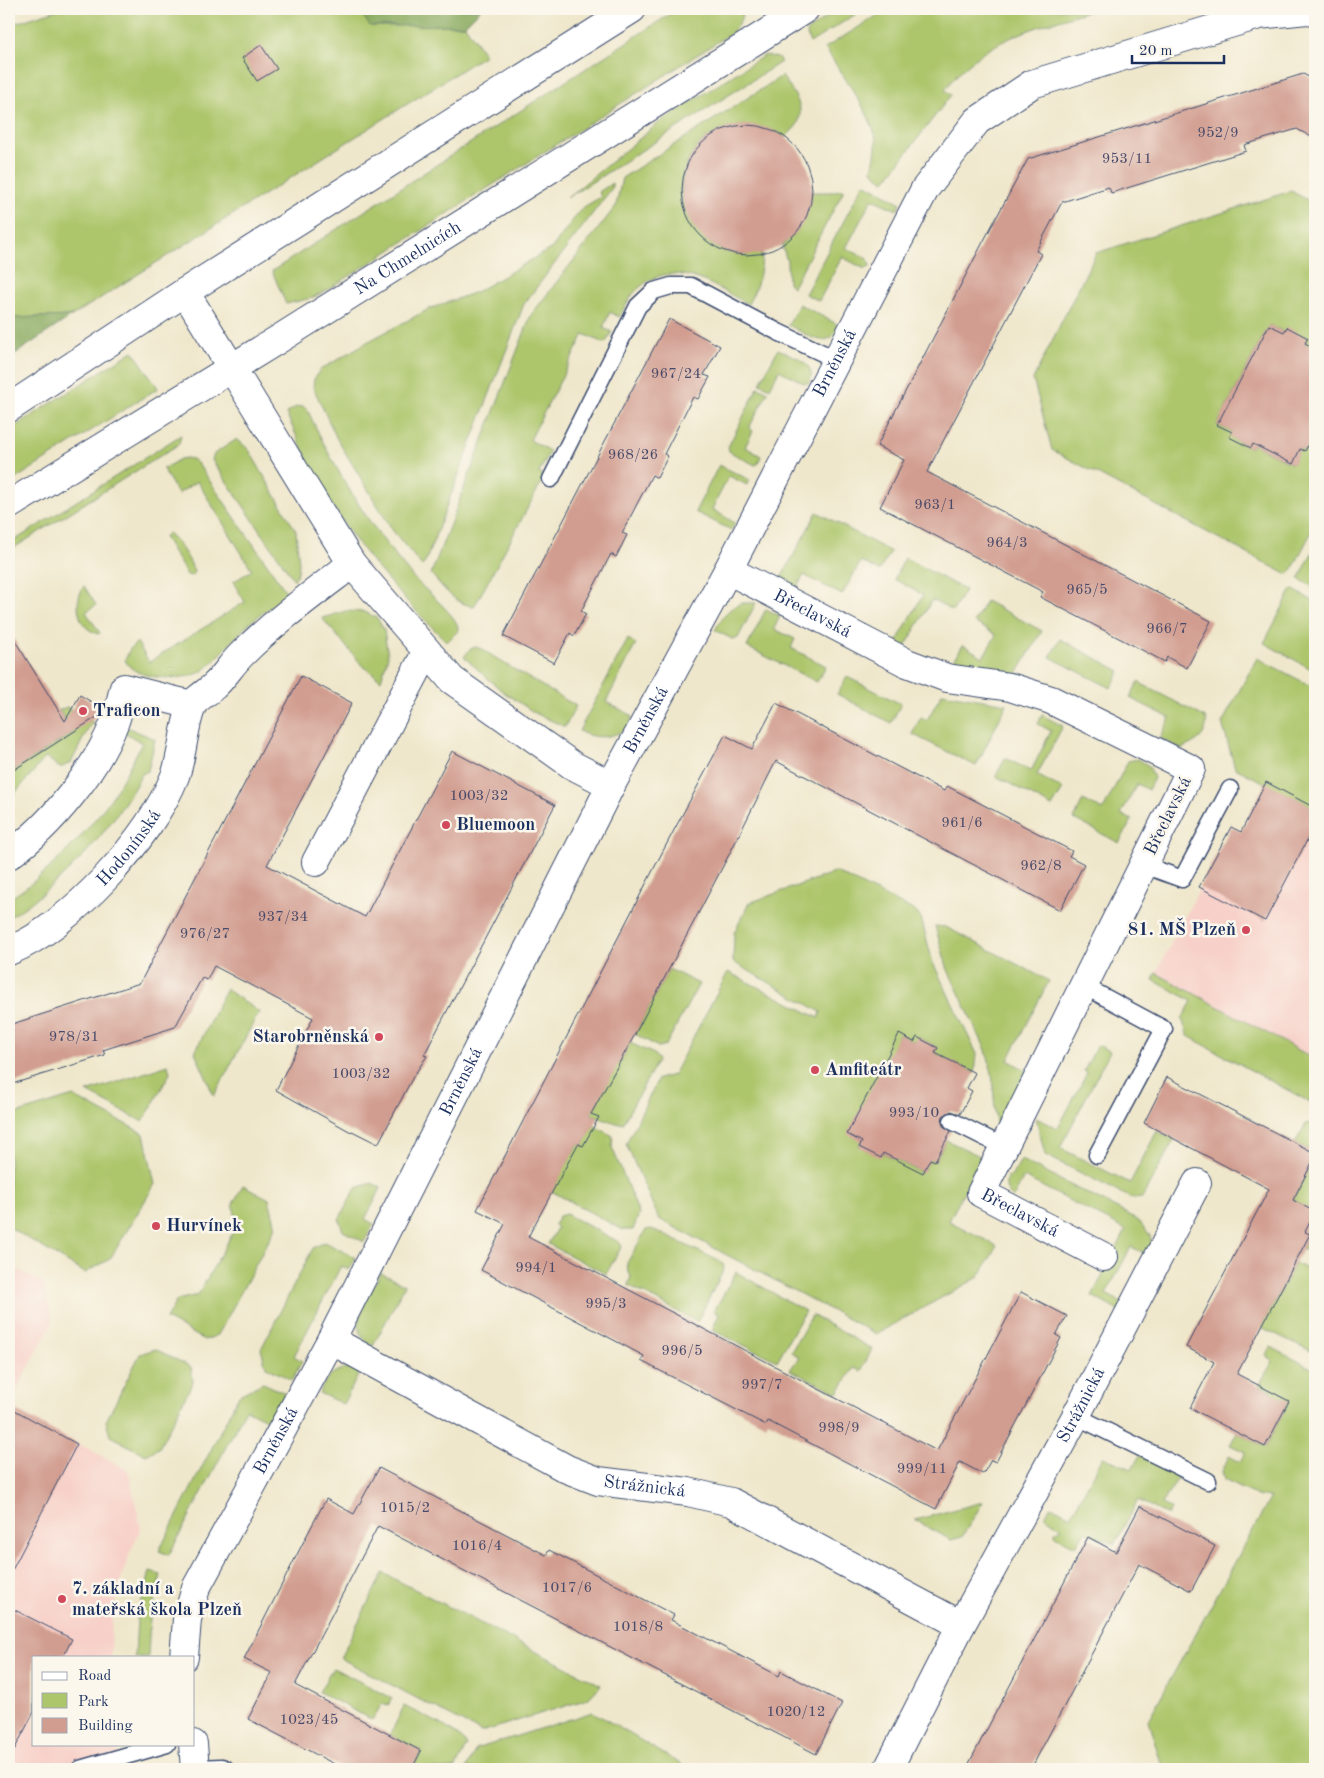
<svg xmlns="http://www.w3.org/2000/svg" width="1324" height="1778" viewBox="0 0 1324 1778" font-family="'Old Standard TT',serif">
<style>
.built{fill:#f7d1c9}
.green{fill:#adc66c;stroke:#647a65}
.forest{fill:#8aab60;stroke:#526d5f}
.building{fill:#d19d90}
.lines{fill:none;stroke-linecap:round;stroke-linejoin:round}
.service-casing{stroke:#3b4b6e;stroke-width:19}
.minor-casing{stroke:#3b4b6e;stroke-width:30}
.tertiary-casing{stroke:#3b4b6e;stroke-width:30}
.service{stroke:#fff;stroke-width:16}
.minor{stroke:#fff;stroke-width:28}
.tertiary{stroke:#fff;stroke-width:28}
.poi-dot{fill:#d1495b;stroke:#fbf7ec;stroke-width:2}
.labels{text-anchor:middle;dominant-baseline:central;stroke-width:5;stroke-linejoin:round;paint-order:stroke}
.number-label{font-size:15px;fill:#484a6a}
.street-label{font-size:18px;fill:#1b2f5e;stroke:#fbf7ec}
.poi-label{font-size:18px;font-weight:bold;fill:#1b2f5e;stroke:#fbf7ec;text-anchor:start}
</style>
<rect width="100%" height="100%" fill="#fbf7ec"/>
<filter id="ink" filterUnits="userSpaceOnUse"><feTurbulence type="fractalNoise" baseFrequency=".02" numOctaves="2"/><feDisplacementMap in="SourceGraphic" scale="10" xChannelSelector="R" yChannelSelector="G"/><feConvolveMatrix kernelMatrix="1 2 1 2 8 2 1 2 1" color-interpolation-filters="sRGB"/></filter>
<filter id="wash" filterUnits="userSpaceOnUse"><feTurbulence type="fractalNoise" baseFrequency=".0096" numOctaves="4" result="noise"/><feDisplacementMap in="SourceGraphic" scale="20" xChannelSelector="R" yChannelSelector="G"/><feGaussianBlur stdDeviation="1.12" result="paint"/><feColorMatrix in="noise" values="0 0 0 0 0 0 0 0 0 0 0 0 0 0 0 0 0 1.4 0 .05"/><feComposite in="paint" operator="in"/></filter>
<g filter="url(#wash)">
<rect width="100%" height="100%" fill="#efe7cb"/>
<path class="built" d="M 1266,782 L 1315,808 L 1315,1059 L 1156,973 L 1231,827 L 1246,834 Z
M 9,1265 L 43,1283 L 53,1321 L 9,1405 Z
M 9,1407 L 128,1470 L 141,1528 L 129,1555 L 120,1582 L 112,1615 L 111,1657 L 34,1657 L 34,1744 L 118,1744 L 119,1769 L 9,1769 Z"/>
<path class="green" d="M 60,9 L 358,9 L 371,26 L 465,25 L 485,55 L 72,316 L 9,318 L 9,25 Z
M 678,9 L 742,9 C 743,18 739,24 733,32 L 329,289 L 312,298 L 286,304 L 272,271 Z
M 839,9 L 864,9 L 810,43 L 807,35 L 808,30 Z
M 888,9 L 1095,9 C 1040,26 979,40 945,90 L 951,95 L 885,181 L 877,176 L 872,170 C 874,160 877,150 876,139 C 872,114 840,72 825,48 Z
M 765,55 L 778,58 L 781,62 L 567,198 L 661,121 Z
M 782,76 C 791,90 807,106 797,125 C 794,129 789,133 786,137 C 746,113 693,128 683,177 C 676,209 699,246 732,253 C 742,255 752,254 762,253 C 762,273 757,287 748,304 C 711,285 670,253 633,294 C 628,300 624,309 619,317 L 610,312 L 603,328 L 612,332 L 606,342 L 603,343 L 584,334 L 530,440 L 550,451 L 539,473 L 545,476 L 478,600 L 474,606 C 455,605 443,587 431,574 L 531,315 L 616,206 L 622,178 Z
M 612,183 L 612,188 L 524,304 L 425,563 L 422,566 L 393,531 L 337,439 L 313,387 L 314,379 L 320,370 L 367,342 L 429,309 L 476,292 L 552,248 L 582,208 L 601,197 L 599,192 Z
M 864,183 L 901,203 L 897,210 L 872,199 L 846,248 L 868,259 L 870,266 L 867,268 L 863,268 L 842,257 L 819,301 L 805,294 Z
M 839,190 L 844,190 L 793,287 L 788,283 L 787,261 L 782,245 C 800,232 809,214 812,192 L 831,192 Z
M 1291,191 L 1315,204 L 1315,349 L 1305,343 L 1308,339 L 1287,328 L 1284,332 L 1269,325 L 1217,425 L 1232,432 L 1230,437 L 1251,448 L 1253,444 L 1292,464 L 1300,449 L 1305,451 L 1315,432 L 1315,525 L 1291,572 L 1286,574 L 1052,450 L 1033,379 L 1096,253 Z
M 799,304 L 835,323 L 838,327 C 828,353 805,333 788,325 Z
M 778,349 C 792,356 819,363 809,383 L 804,383 L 779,370 L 770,388 L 760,383 Z
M 133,351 L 158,388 L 9,483 L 9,430 Z
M 758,387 L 768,392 L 749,428 L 753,431 L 745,447 L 761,456 L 758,464 L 755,465 L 732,453 L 729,451 L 728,447 Z
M 303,406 L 308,411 C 337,474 367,523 412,576 C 423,588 452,612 457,624 C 458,626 458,629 458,631 L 447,642 C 407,603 369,562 338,515 C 317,483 302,448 286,413 L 296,407 Z
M 181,435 L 179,444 L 9,551 L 9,544 Z
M 237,439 L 249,450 L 296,531 L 299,563 L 298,572 L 294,580 L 212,460 L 214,454 Z
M 186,458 L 192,459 L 198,464 L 287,593 C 276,605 263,612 251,622 C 236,635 215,664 199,673 C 181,681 134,681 125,660 L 130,649 L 137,642 L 149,662 L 245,602 L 233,582 L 252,570 L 197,481 L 178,494 L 163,469 L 180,459 Z
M 719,465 L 750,480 L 747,485 L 729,476 L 712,509 L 735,523 L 731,530 L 695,512 Z
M 817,512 L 891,552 L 879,571 L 861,561 L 842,595 L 804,575 L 795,590 L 779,582 Z
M 168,533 C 176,538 192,562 194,572 L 192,576 L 187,575 L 164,537 Z
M 1315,547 L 1315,588 L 1299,579 Z
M 905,558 L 965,590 L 953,611 L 932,600 L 905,647 L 896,643 L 923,595 L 894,579 Z
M 84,586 L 96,605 L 86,612 L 100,633 L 98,634 C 77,628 73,602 84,586 Z
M 1292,589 L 1315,602 L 1315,671 L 1264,643 Z
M 986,601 L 1042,631 L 1015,677 L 951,665 L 963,645 L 983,657 L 996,635 L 974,622 Z
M 743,603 L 756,603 L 738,638 L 732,639 L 715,630 C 723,617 728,607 743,603 Z
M 766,609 L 780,616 L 774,629 L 795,639 L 791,648 L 826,666 L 817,682 L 747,647 Z
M 346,611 L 365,612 L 377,618 L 384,630 L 388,656 L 381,680 L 362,665 L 322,618 Z
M 628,639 L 636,644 L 606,702 L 631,715 L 632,718 L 628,728 C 613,738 595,740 579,731 Z
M 1060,639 L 1120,671 L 1111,688 L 1050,657 Z
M 475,647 L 482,649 L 505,664 L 576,706 L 565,727 L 535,713 L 502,691 L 464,657 L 469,650 Z
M 1257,658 L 1315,688 L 1315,808 L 1235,768 L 1222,723 Z
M 847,677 L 901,704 L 891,723 L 837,694 Z
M 1138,682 L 1206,718 C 1208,737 1196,742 1181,749 L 1160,738 L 1170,718 L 1130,698 Z
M 942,693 L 1007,704 L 976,766 L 912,734 L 921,717 L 927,720 Z
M 67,707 L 94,723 L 90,725 L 71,763 L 60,768 L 46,757 L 9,800 L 9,773 L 73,733 L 59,710 Z
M 1042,715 L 1063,726 L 1037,775 L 1063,789 L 1052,807 L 996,776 L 1005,758 L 1031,771 L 1051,731 L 1038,724 Z
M 126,727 L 155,739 L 148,771 L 142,774 C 118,818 88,855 50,887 C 37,898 24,909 9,917 L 9,899 C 44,878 83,836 108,803 C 121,785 131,763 142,743 L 124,732 Z
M 1138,759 L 1149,766 L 1154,778 L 1148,790 L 1137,784 L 1121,814 L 1132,820 L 1119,843 L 1074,819 L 1083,800 L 1103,810 L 1128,761 Z
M 836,872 L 915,911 L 921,918 L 933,963 L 977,1054 L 975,1073 L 935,1053 L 937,1047 L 917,1037 L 914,1042 L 899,1034 L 859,1146 L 883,1153 L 922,1173 L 930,1159 L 935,1161 L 946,1140 L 982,1157 L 949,1221 L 997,1246 L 979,1277 L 876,1334 L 659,1219 L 626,1144 L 658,1079 L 673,1075 L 728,972 L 819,1018 L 821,1012 L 733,962 L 734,933 L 749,903 Z
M 935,926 L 946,927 L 1049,981 L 1008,1060 L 1027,1071 L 998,1124 L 996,1123 L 992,1073 L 986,1050 L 948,970 Z
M 669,969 L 699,984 L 666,1045 L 658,1047 L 635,1034 Z
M 1156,973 L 1315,1059 L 1315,1105 L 1188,1036 L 1182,1019 L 1192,1001 L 1153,980 Z
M 226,989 L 259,1012 L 214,1096 L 195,1052 Z
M 630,1043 L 654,1054 L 658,1060 L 623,1123 L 616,1123 L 591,1114 L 600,1097 L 613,1061 L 619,1064 Z
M 1097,1045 L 1110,1051 L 1060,1148 L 1130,1183 L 1157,1131 L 1174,1140 L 1142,1198 L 1133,1199 L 1045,1155 L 1036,1118 L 1058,1128 L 1087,1073 L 1084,1071 Z
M 168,1065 L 170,1073 L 143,1122 L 87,1092 Z
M 73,1096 L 144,1134 L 155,1184 L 110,1259 L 85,1273 L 9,1227 L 9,1116 Z
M 587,1122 L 613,1136 L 612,1147 L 639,1214 L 633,1230 L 623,1230 L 551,1191 L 578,1144 L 583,1146 L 591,1130 Z
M 1315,1123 L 1315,1153 L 1295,1143 L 1306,1124 Z
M 1315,1157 L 1315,1255 L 1302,1249 L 1310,1235 L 1305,1232 L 1293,1200 Z
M 1021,1160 L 1133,1217 C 1147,1229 1155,1237 1151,1256 L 1131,1247 L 1106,1294 L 1127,1305 L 1122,1313 L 1092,1296 L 1126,1230 L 1024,1177 L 1013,1198 C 1005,1191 1005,1185 1007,1176 L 1011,1177 Z
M 372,1183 L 381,1188 L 365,1219 L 374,1224 L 364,1242 L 343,1231 L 339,1219 L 356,1188 Z
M 243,1185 L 269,1199 L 276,1227 L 218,1335 L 205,1340 L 166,1319 L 177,1300 L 198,1295 L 237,1225 L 233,1204 Z
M 566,1214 L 619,1242 L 622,1246 L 606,1274 L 548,1244 L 557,1228 L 554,1225 L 559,1216 Z
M 652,1229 L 723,1263 L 724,1269 L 697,1322 L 628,1285 L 631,1276 L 628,1273 L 627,1263 L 646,1230 Z
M 325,1242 L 356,1258 L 349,1270 L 341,1266 L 294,1356 L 302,1361 L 292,1380 L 266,1367 L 261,1349 L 313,1248 Z
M 1295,1263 L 1315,1273 L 1315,1353 L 1261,1327 Z
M 736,1272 L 805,1311 L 777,1361 L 712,1330 L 719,1314 L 714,1311 Z
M 381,1273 L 405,1285 L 373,1346 C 342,1329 370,1294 381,1273 Z
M 812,1315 L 872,1349 L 861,1371 L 854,1368 L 838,1393 L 790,1370 L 799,1357 L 791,1352 Z
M 1271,1347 L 1315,1370 L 1315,1769 L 1163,1769 L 1148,1720 L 1271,1497 L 1259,1497 L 1224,1480 L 1222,1471 L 1229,1456 L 1240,1462 L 1245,1452 L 1230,1445 L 1237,1432 L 1265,1447 L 1289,1402 L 1259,1385 L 1273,1361 L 1266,1356 Z
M 155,1349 L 191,1367 L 193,1382 L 159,1448 L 146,1455 L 110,1436 L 106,1421 L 140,1354 Z
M 351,1368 L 360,1372 L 343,1404 L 319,1393 C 328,1375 331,1371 351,1368 Z
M 263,1383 L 285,1393 L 272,1421 L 268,1420 L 246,1409 L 169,1555 L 159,1551 L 239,1395 Z
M 1140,1455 L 1179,1471 L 1178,1478 L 1162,1504 L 1171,1509 L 1168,1515 L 1138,1500 L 1115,1544 L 1085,1532 L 1076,1546 L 1055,1536 L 1055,1532 L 1062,1528 L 1045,1516 L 1051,1506 L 1071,1516 L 1103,1457 L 1132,1469 Z
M 983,1502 L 962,1537 L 951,1540 L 915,1520 Z
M 150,1572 L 161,1575 L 150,1617 L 148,1657 L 135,1657 L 137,1618 Z
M 383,1573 L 601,1685 L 588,1699 L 481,1732 L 340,1658 Z
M 333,1668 L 392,1698 L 388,1706 L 382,1704 L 372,1720 L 319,1692 Z
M 404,1706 C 421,1715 458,1730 467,1745 L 455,1769 L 412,1769 L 421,1751 L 390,1735 Z
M 593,1712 L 689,1769 L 466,1769 L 476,1749 Z"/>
<path class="forest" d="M 358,9 L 481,9 L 465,25 L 370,26 Z
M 72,316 L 9,358 L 9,318 Z"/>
<g id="blocks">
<path class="building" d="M 261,45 L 277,69 L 257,81 L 242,58 Z
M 1303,74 L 1315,80 L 1315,139 L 1297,129 L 1244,145 L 1246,151 L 1111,193 L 1109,187 L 1062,202 L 1036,251 L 1041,254 L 927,472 L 1211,621 L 1187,668 L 1167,657 L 1165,662 L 1040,597 L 1043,592 L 880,507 L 904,460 L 877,446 L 982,244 L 1028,159 Z
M682 190a65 65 0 1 1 130 0a65 65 0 1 1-130 0Z
M 669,319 L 720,346 L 704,375 L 710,377 L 698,399 L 693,397 L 664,454 L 668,456 L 657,478 L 652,475 L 622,533 L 627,535 L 616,557 L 611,554 L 581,611 L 586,614 L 574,636 L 570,633 L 554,663 L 503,636 Z
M 1269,325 L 1284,332 L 1287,327 L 1308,338 L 1305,343 L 1315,349 L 1315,432 L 1305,451 L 1300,449 L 1293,464 L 1253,444 L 1251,448 L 1229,437 L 1232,432 L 1217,425 Z
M 9,631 L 65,721 L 80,695 L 103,709 L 100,715 L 9,773 Z
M 301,676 L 352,703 L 267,865 L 365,917 L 452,751 L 555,805 L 424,1055 L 427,1056 L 413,1077 L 378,1144 L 352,1131 L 351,1132 L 276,1090 L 313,1018 L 214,966 L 207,980 L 202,978 L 175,1027 L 103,1050 L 105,1055 L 9,1085 L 9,1025 L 140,983 Z
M 776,703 L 944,791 L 947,786 L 1026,827 L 1072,851 L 1069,856 L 1084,864 L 1060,910 L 776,761 L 733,847 L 633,1038 L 591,1114 L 599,1117 L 583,1146 L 578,1144 L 528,1237 L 937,1451 L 1021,1292 L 1067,1316 L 1056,1335 L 1061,1338 L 996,1462 L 991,1460 L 983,1474 L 960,1462 L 936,1509 L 768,1421 L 766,1425 L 641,1361 L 644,1356 L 481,1270 L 505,1224 L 477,1210 L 664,849 L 725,735 L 752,749 Z
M 1266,782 L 1315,808 L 1315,825 L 1265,921 L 1199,887 L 1231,827 L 1241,832 Z
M 899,1034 L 914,1042 L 917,1037 L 938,1048 L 935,1053 L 975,1073 L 967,1088 L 972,1091 L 960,1114 L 951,1111 L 943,1116 L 942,1121 L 943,1126 L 951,1131 L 935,1161 L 930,1159 L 923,1173 L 883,1153 L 881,1158 L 859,1147 L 862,1142 L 847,1134 Z
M 1167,1077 L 1315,1153 L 1315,1157 L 1293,1200 L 1315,1212 L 1305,1232 L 1310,1234 L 1237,1374 L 1289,1401 L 1265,1447 L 1190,1408 L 1214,1362 L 1186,1347 L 1269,1189 L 1144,1123 Z
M 9,1407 L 77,1444 L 9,1576 Z
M 379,1468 L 546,1555 L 549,1550 L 628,1591 L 674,1615 L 671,1620 L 779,1676 L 781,1671 L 842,1703 L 816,1754 L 378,1526 L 295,1685 L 421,1751 L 412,1769 L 344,1769 L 248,1719 L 272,1673 L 244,1659 L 307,1535 L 326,1499 L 354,1514 Z
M 1140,1506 L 1215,1546 L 1191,1591 L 1139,1564 L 1031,1769 L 966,1769 L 1088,1537 L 1116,1552 Z
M 9,1607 L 72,1639 L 63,1657 L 34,1657 L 34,1712 L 9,1760 Z"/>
</g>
</g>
<g filter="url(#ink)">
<use href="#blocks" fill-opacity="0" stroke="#3b4b6e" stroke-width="1"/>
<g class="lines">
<defs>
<path id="service" d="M 551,479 L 638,306 L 654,291 L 671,286 L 691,286 L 778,332 L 837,360
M 1144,865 L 1182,879 L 1230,789
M 1084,986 L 1164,1029 L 1097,1155
M 952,1121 L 1004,1147
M 1076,1416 L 1208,1481
M 195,1768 L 222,1767 L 226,1769
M 80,1769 L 167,1744"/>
<g id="minor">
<path d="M 185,292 L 352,564 L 452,680 L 572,765 L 611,785"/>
<path id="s1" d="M 728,570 L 907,663 L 947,678 L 1010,687 L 1051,700 L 1191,769 L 981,1193 L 1104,1257"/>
<path d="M 9,855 C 50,827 98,768 115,721 C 119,710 121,699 124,688 L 192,705"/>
<path d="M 316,862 L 427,651"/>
<path id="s2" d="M 9,951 C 70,927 151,837 175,776 C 183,755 183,727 192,706 C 195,699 208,692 214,686 C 224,677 231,665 241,655 C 275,621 314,593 352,564"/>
<path id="s3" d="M 331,1340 L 567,1469 L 598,1481 L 688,1492 L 731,1502 L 961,1625"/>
<path id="s4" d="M 184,1657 L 187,1619 L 196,1588 L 331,1340 L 611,785 L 728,570 L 925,189 L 977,121 L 1032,84 L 1259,15 L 1307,10 L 1315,11"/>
<path d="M 193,1744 L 195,1769"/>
<path id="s5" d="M 888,1769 L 961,1625 L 1076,1416 L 1197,1183"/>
</g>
<g id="tertiary">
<path d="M 9,408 L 185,292 L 632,9"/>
<path id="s6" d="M 9,505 L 279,339 L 805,9"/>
</g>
</defs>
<use href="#service" class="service-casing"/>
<use href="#minor" class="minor-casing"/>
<use href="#tertiary" class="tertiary-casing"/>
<use href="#service" class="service"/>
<use href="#minor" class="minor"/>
<use href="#tertiary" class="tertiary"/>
</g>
</g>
<g class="poi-dot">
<circle cx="83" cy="711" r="5"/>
<circle cx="446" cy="825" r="5"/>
<circle cx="1246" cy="930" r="5"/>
<circle cx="379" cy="1037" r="5"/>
<circle cx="815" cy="1070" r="5"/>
<circle cx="156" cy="1226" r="5"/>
<circle cx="62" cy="1599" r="5"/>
</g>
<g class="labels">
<g class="number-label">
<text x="1218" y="133">952/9</text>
<text x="1127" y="159">953/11</text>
<text x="676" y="374">967/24</text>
<text x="633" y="455">968/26</text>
<text x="935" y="505">963/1</text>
<text x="1007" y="543">964/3</text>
<text x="1087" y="590">965/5</text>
<text x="1167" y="629">966/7</text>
<text x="479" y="796">1003/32</text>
<text x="962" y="823">961/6</text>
<text x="1041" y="866">962/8</text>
<text x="283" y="917">937/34</text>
<text x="205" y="934">976/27</text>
<text x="74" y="1037">978/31</text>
<text x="361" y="1074">1003/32</text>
<text x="914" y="1113">993/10</text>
<text x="536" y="1268">994/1</text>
<text x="606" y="1304">995/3</text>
<text x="682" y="1351">996/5</text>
<text x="762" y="1385">997/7</text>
<text x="839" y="1428">998/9</text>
<text x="922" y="1469">999/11</text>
<text x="405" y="1508">1015/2</text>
<text x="477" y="1546">1016/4</text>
<text x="567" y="1588">1017/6</text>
<text x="638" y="1627">1018/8</text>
<text x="796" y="1712">1020/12</text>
<text x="309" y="1720">1023/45</text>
</g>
<g class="street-label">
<text stroke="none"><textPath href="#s6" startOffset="469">Na Chmelnicích</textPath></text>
<text stroke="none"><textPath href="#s4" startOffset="1452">Brněnská</textPath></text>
<text stroke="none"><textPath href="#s1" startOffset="95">Břeclavská</textPath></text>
<text stroke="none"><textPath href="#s4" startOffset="1048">Brněnská</textPath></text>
<text transform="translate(1168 816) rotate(-64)">Břeclavská</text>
<text stroke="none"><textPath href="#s2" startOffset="160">Hodonínská</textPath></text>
<text stroke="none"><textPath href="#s4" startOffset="642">Brněnská</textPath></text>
<text stroke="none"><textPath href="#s1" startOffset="1024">Břeclavská</textPath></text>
<text stroke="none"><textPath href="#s5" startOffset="412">Strážnická</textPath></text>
<text stroke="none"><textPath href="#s4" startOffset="238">Brněnská</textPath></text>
<text stroke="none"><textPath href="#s3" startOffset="349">Strážnická</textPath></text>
</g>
<g class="poi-label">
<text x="93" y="711">Traficon</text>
<text x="456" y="825">Bluemoon</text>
<text x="1236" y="930" text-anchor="end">81. MŠ Plzeň</text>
<text x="369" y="1037" text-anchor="end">Starobrněnská</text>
<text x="825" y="1070">Amfiteátr</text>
<text x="166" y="1226">Hurvínek</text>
<text x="72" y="1589">7. základní a<tspan x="72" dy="21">mateřská škola Plzeň</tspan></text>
</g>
</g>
<rect width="1324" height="1778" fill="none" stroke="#fbf7ec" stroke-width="30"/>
<rect x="32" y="1656" width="162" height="90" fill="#fbf7ec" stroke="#a1a7b3"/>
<rect x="42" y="1672" width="25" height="8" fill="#ffffff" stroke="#a1a7b3"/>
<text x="78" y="1680" font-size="15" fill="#1b2f5e">Road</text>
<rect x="42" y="1693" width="25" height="15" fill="#adc66c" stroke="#a1a7b3"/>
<text x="78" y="1706" font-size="15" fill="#1b2f5e">Park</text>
<rect x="42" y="1718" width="25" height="15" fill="#d19d90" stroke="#a1a7b3"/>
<text x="78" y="1730" font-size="15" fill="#1b2f5e">Building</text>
<path d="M1132 55v8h92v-8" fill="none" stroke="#1b2f5e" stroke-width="2.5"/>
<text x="1139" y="55" font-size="15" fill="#1b2f5e" stroke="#fbf7ec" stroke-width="4" paint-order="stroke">20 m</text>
</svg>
